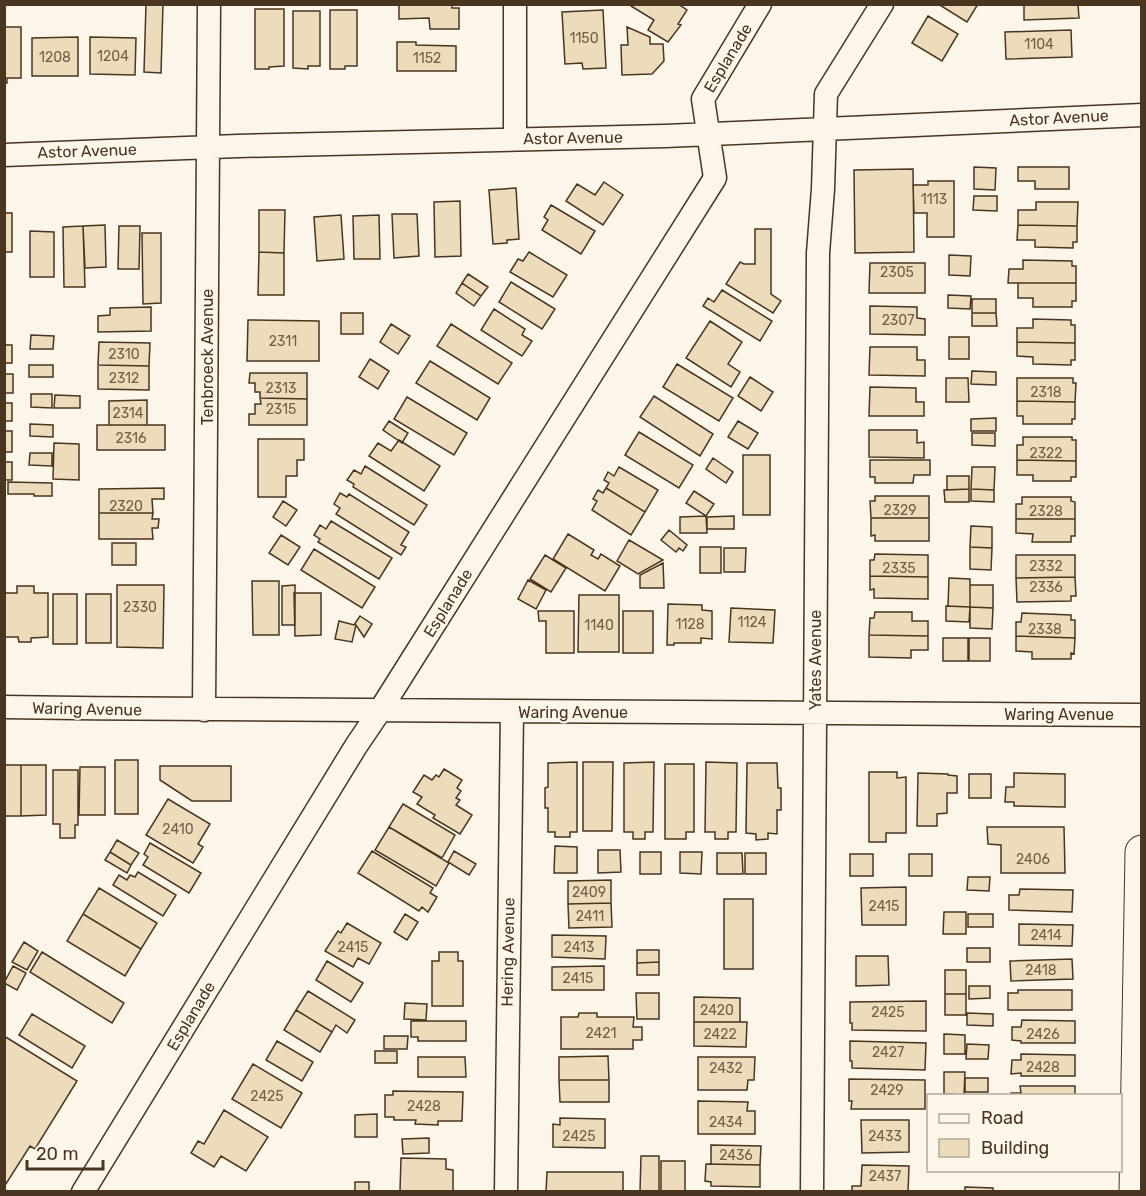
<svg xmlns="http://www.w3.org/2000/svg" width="1146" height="1196" viewBox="0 0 1146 1196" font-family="Rubik,sans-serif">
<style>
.building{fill:#ecdcbc;stroke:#4a3520;stroke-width:1.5}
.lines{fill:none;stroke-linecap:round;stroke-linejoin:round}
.street-casing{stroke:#4a3520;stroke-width:25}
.secondary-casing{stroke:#4a3520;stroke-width:35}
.street{stroke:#fbf6e9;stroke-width:22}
.secondary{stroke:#fbf6e9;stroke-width:33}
.labels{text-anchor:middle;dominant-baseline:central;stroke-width:4.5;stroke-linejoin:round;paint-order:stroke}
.number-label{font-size:14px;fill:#725f47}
.street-label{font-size:16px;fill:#4a3520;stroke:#fbf6e9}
</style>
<rect width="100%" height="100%" fill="#fbf6e9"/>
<path class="building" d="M 146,4 L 163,4 L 161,73 L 144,72 Z
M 399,4 L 452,4 L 452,8 L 459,8 L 459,29 L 430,29 L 429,18 L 399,19 Z
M 631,4 L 678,4 L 687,10 L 678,24 L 681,25 L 668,42 L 648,30 L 654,20 L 631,6 Z
M 938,4 L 978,4 L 967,22 Z
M 1078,4 L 1079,18 L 1024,20 L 1024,5 Z
M 255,9 L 284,9 L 284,66 L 269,67 L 269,69 L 255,69 Z
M 330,10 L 357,10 L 357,66 L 345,66 L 345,69 L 330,69 Z
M 603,10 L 606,68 L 583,69 L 582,63 L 565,64 L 562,12 Z
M 293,11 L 320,11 L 320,66 L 308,66 L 308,69 L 293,68 Z
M 928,16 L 958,34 L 942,61 L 912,43 Z
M 4,27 L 21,27 L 21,78 L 7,78 L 7,83 L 4,83 Z
M 627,27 L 650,37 L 650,44 L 663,44 L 664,61 L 652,74 L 622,75 L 621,45 L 628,45 Z
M 1071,30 L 1072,57 L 1006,59 L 1005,32 Z
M 78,37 L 78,76 L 32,76 L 32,38 Z
M 90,37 L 136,38 L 135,75 L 90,74 Z
M 397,42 L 416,42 L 416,45 L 456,46 L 456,71 L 397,71 Z
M 974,167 L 996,168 L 995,190 L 974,189 Z
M 1018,167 L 1069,167 L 1069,189 L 1035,189 L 1035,181 L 1018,181 Z
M 913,169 L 914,252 L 855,253 L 854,170 Z
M 928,181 L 954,181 L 954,237 L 927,237 L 927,213 L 914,213 L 913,185 L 928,185 Z
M 604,182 L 623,195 L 603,225 L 566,201 L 577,184 L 595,195 Z
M 516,188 L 519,239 L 507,240 L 507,243 L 493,244 L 489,190 Z
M 974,196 L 997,196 L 997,211 L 973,210 Z
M 460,201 L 461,256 L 435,257 L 434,202 Z
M 1036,202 L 1078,202 L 1077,226 L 1018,225 L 1018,210 L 1036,210 Z
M 551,205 L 595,231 L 581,254 L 542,230 L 548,220 L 544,217 Z
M 259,210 L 285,210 L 284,253 L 259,252 Z
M 4,213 L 12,213 L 12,252 L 4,252 Z
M 392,214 L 417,214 L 419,256 L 394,258 Z
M 341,215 L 344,259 L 317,261 L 314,217 Z
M 379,215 L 380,259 L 354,259 L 353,216 Z
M 105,225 L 106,267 L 85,268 L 83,226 Z
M 1018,225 L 1077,226 L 1077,242 L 1073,242 L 1073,248 L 1035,247 L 1035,240 L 1017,240 Z
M 83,226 L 85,287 L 64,287 L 63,227 Z
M 119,226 L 140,226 L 139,269 L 118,269 Z
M 755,229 L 771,229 L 771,294 L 781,301 L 773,313 L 726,284 L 740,262 L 744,264 L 755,264 Z
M 30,231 L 54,232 L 54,277 L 30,277 Z
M 142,233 L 161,233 L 161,303 L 143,304 Z
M 259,252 L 284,253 L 284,295 L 258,295 Z
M 529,252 L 567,275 L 553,297 L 510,272 L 518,259 L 523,261 Z
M 949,255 L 971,256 L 970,276 L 949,275 Z
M 1023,260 L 1072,261 L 1072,266 L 1076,266 L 1076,283 L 1008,283 L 1009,269 L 1023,269 Z
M 870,263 L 925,263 L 925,293 L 869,293 Z
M 468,274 L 488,287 L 481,296 L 462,283 Z
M 511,282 L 555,309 L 542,329 L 499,302 Z
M 462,283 L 481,296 L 474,306 L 456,293 Z
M 1018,283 L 1076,283 L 1076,301 L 1072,301 L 1072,307 L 1033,307 L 1033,298 L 1018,298 Z
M 722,290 L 772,321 L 760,341 L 703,306 L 708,298 L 714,302 Z
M 948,295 L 971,296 L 970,309 L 948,308 Z
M 972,299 L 996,299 L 996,313 L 972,313 Z
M 870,306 L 917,307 L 917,318 L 925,319 L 925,335 L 870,334 Z
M 151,307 L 151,331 L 98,332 L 98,316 L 110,315 L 110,308 Z
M 494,309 L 525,329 L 522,335 L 532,341 L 522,356 L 481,330 Z
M 341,313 L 363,313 L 363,334 L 341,334 Z
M 972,313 L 996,313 L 997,326 L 972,326 Z
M 1033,319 L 1071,320 L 1071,325 L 1075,325 L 1075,343 L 1017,342 L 1017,328 L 1033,328 Z
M 248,320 L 319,321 L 319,361 L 247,361 Z
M 710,321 L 742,342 L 728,364 L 740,372 L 731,387 L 686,358 Z
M 391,324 L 410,336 L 398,354 L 380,342 Z
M 451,324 L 512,363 L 498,384 L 437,346 Z
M 31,335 L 54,336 L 53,349 L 30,349 Z
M 949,337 L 969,337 L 969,359 L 949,359 Z
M 99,342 L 150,343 L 149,366 L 98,365 Z
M 1017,342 L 1075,343 L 1075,360 L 1071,360 L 1071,365 L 1033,364 L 1033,357 L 1017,356 Z
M 4,345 L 12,345 L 12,363 L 4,363 Z
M 870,347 L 917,347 L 917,360 L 925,360 L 925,376 L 869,375 Z
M 370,359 L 389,371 L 378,389 L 359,377 Z
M 430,361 L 490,398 L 477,420 L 416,383 Z
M 677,364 L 733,398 L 719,421 L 663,387 Z
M 29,365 L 53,365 L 53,377 L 29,377 Z
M 98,365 L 149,366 L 149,390 L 98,389 Z
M 972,371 L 996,372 L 996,385 L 971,384 Z
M 250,373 L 307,373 L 307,399 L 260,398 L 260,392 L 255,392 L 255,383 L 249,383 Z
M 4,374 L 13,374 L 13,393 L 4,393 Z
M 750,377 L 773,392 L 761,411 L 738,396 Z
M 946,378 L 968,378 L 969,402 L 946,402 Z
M 1017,378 L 1073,378 L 1073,383 L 1076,383 L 1075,402 L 1017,401 Z
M 870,387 L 916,388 L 916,402 L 924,402 L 924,416 L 869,416 Z
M 31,394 L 52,394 L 52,408 L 31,407 Z
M 55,395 L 80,396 L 80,408 L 54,408 Z
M 654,396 L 713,434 L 700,456 L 640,417 Z
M 407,397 L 467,433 L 454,455 L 394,419 Z
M 260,398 L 307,399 L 307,425 L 249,425 L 249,414 L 255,414 L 255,404 L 261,404 Z
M 147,400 L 147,425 L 109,425 L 109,401 Z
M 1017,401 L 1075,402 L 1075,419 L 1072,419 L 1072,424 L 1023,424 L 1023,416 L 1017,416 Z
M 4,403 L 12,403 L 12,421 L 4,421 Z
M 996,418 L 996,431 L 971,431 L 971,419 Z
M 389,421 L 408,433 L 402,443 L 383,430 Z
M 738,421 L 758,433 L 748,449 L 728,437 Z
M 30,424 L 53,425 L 53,437 L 30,436 Z
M 97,425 L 165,425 L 165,450 L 97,450 Z
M 869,430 L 917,430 L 917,443 L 924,442 L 924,458 L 869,457 Z
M 4,431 L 12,431 L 12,452 L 4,452 Z
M 639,432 L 693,465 L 679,488 L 625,455 Z
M 972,433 L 995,433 L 995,446 L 972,445 Z
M 1023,437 L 1072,437 L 1072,440 L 1076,440 L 1076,461 L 1017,460 L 1017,445 L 1023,445 Z
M 258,439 L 304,439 L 304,460 L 297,460 L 297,476 L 286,476 L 286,497 L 258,497 Z
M 399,440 L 440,466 L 424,491 L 369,456 L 378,443 L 391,451 Z
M 54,443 L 79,444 L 79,480 L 53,479 Z
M 30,453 L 52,453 L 52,466 L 29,465 Z
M 743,455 L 770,455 L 770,515 L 743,515 Z
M 713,458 L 733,472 L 726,483 L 706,469 Z
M 870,460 L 930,460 L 930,475 L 914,475 L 913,483 L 875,483 L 875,477 L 870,477 Z
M 1017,460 L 1076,461 L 1076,477 L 1071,477 L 1071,481 L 1033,481 L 1033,475 L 1017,475 Z
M 4,462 L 12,462 L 12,480 L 4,480 Z
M 365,466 L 427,505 L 414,525 L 353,487 L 354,484 L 347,480 L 354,470 L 361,474 Z
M 619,467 L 658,490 L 645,512 L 606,488 L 609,483 L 604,480 L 608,472 L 614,476 Z
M 972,467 L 995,467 L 994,490 L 971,489 Z
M 947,476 L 969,476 L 969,489 L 947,490 Z
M 8,482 L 52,483 L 52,496 L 34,496 L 34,494 L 8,494 Z
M 164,488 L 164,499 L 152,499 L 153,513 L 99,513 L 99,489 Z
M 606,488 L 645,512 L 631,535 L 592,510 L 597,501 L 593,499 L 598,490 L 603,493 Z
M 969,489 L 969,502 L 945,502 L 944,490 Z
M 971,489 L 994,490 L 994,502 L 971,501 Z
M 694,491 L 714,504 L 706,516 L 686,503 Z
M 340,493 L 347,497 L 349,494 L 409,532 L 401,545 L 406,547 L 401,555 L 336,514 L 340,508 L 334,504 Z
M 875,496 L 929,496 L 929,518 L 871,518 L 870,501 L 875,501 Z
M 1022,497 L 1071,497 L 1071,501 L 1075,502 L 1075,519 L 1016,519 L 1016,504 L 1022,504 Z
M 283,501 L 297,510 L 286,526 L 273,517 Z
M 99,513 L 153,513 L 152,519 L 159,519 L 158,528 L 152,528 L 153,539 L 99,539 Z
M 734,516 L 734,529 L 707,529 L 707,517 Z
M 680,517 L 706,516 L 707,533 L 680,533 Z
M 871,518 L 929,518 L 929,541 L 875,541 L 875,535 L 871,536 Z
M 1016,519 L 1075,519 L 1075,536 L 1071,536 L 1071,542 L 1032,542 L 1033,534 L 1016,533 Z
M 331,521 L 392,558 L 379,579 L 318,542 L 320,539 L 314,535 L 320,525 L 326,529 Z
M 971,526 L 992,527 L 992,548 L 970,547 Z
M 669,530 L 687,545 L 683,551 L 679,548 L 676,552 L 661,540 Z
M 568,534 L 594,550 L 591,555 L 598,559 L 601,554 L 620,566 L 605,591 L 553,559 Z
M 281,535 L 300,547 L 288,565 L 269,553 Z
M 629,540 L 663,560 L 638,574 L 617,561 Z
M 112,543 L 136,543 L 136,565 L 112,565 Z
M 700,547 L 721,547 L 721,573 L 700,573 Z
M 970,547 L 992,548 L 991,570 L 970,569 Z
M 724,548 L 746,548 L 745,572 L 724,572 Z
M 314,549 L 375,587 L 362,608 L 301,570 Z
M 875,554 L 928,555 L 928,577 L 870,576 L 870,560 L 874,560 Z
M 545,555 L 566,568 L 551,592 L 530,579 Z
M 1016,555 L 1075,555 L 1075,577 L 1016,578 Z
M 663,563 L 664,588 L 640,588 L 640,575 Z
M 870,576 L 928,577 L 928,599 L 874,598 L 874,589 L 870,590 Z
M 1075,577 L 1076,596 L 1071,596 L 1071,601 L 1017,602 L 1016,578 Z
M 949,578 L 970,579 L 970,607 L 948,606 Z
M 528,580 L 546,590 L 536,609 L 518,599 Z
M 252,581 L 279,581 L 279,635 L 253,635 Z
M 117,585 L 164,585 L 163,648 L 117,647 Z
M 295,585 L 295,625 L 282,625 L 282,586 Z
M 970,585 L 993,585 L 993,608 L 970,607 Z
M 17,586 L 34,586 L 34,593 L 48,593 L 48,637 L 31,638 L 31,642 L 19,642 L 18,637 L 4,637 L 4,593 L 17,593 Z
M 294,593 L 321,593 L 321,635 L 295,636 Z
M 53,594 L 77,594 L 77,644 L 53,644 Z
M 86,594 L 111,594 L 111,643 L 86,643 Z
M 579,595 L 619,595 L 619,652 L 578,652 Z
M 668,604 L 702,605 L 702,610 L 712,611 L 712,639 L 701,638 L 701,643 L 674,643 L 674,645 L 667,645 Z
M 946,606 L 970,607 L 969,622 L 946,621 Z
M 970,607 L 993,608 L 992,629 L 970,628 Z
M 731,608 L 775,610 L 773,643 L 729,642 Z
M 538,611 L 574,611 L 574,653 L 546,653 L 546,621 L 539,621 Z
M 623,611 L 653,611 L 653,653 L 623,653 Z
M 875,612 L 912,612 L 912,621 L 928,621 L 928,636 L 869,635 L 870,618 L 874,618 Z
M 1022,613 L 1071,615 L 1071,620 L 1075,620 L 1075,638 L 1016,636 L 1016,622 L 1021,622 Z
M 360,616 L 372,624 L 364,637 L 356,625 L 352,642 L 335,639 L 339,621 L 354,625 Z
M 869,635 L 928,636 L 928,650 L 911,650 L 911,658 L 869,657 Z
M 1016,636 L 1075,638 L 1074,654 L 1071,653 L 1071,659 L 1032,659 L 1032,652 L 1016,651 Z
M 943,638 L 968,638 L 968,661 L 943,661 Z
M 969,638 L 990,638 L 990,661 L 969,661 Z
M 115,760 L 138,760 L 138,814 L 115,814 Z
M 577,762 L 577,832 L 570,832 L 570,837 L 555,837 L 555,832 L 548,832 L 548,808 L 545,808 L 545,788 L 548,787 L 548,763 Z
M 583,762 L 613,762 L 612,831 L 583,831 Z
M 654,762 L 653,832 L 645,832 L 645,839 L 633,839 L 633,832 L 624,832 L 624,763 Z
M 706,762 L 737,763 L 736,832 L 728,832 L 728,839 L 715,839 L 715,832 L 705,832 Z
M 747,763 L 777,763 L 778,788 L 781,788 L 781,810 L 777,810 L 777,834 L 768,833 L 768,839 L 756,840 L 756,834 L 746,833 Z
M 665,764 L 694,764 L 694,832 L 686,832 L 686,839 L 665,839 Z
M 4,765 L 21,765 L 21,816 L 4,816 Z
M 21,765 L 46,765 L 46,815 L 21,816 Z
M 160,766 L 231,766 L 231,801 L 192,801 L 160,780 Z
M 80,767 L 105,767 L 105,815 L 79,815 Z
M 444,769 L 462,780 L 457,788 L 461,791 L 456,798 L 460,800 L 456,805 L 472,815 L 460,834 L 433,818 L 435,815 L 417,804 L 422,797 L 413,792 L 424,775 L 432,780 L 436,775 L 439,777 Z
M 53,770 L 78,770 L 78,825 L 75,825 L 75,838 L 60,838 L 60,824 L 53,824 Z
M 869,772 L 897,772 L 897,778 L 906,777 L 906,833 L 886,833 L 886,842 L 869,842 Z
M 918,773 L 948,774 L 948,775 L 957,776 L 957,793 L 947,793 L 947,813 L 937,814 L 937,826 L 917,826 Z
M 1014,773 L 1065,774 L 1065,807 L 1014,806 L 1014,802 L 1005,802 L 1006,787 L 1014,787 Z
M 969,774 L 991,774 L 991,798 L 969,798 Z
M 168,799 L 210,824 L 198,844 L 203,847 L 193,863 L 146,835 Z
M 403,804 L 455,835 L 442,858 L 389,827 Z
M 389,827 L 449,863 L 436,886 L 375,850 Z
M 987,827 L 1064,827 L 1065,873 L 1001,873 L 1001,845 L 988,844 Z
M 117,840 L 139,853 L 131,865 L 110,852 Z
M 150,843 L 201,873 L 189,893 L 143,865 L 148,857 L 144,854 Z
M 555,846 L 577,847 L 577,873 L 554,873 Z
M 598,850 L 620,850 L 621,872 L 598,873 Z
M 372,851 L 433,888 L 430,893 L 437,897 L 428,912 L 422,907 L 419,911 L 358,873 Z
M 454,851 L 476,864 L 469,875 L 448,862 Z
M 110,852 L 131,865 L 127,873 L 105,860 Z
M 640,852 L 661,852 L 661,874 L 640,874 Z
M 680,852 L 702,852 L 701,874 L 680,873 Z
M 717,853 L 742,853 L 743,874 L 717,874 Z
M 745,853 L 766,853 L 766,874 L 745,874 Z
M 850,854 L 873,854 L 873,876 L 850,876 Z
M 909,854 L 932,854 L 932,876 L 909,876 Z
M 138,872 L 176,895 L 163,916 L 113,885 L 119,875 L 127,880 L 130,875 L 135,877 Z
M 968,877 L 990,877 L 989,891 L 967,890 Z
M 611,880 L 611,903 L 568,904 L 568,881 Z
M 906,887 L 906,925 L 862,925 L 861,888 Z
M 99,888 L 157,923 L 141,949 L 83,914 Z
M 1020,889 L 1073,890 L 1072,912 L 1009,910 L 1009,895 L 1019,895 Z
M 724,899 L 753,899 L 753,969 L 724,969 Z
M 611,903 L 612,927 L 569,928 L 568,904 Z
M 944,912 L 966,912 L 966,934 L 943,934 Z
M 83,914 L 141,949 L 125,976 L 67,941 Z
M 405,914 L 418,922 L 407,940 L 394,932 Z
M 968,914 L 993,914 L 993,927 L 968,927 Z
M 347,923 L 381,943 L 369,964 L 358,958 L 353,967 L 325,951 L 338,931 L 341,933 Z
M 1019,924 L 1073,925 L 1072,946 L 1019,945 Z
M 552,935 L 606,936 L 605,959 L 552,957 Z
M 24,942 L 38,951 L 27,970 L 12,962 Z
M 967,948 L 990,948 L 990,962 L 967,962 Z
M 637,950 L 659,950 L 659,962 L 637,963 Z
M 42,952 L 124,1003 L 112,1023 L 30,972 Z
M 439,952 L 458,952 L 458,961 L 463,961 L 463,1006 L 432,1006 L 432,961 L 439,961 Z
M 856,956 L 888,956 L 889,985 L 856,986 Z
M 1072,959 L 1073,979 L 1011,981 L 1010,961 Z
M 327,961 L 363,983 L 351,1002 L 316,980 Z
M 659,962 L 659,975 L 637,975 L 637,963 Z
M 13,966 L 26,973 L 17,990 L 4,983 Z
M 604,966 L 604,990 L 552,990 L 552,967 Z
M 945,970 L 966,970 L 966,994 L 945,994 Z
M 969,986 L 990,986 L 990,998 L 969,999 Z
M 1018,990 L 1072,990 L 1072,1010 L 1008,1010 L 1008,993 L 1018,993 Z
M 308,991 L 355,1020 L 347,1033 L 336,1025 L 332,1032 L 296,1010 Z
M 636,993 L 659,993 L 659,1019 L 637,1019 Z
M 945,994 L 966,994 L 966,1015 L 945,1015 Z
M 694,997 L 740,998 L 740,1022 L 694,1022 Z
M 926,1001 L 926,1031 L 852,1030 L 852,1023 L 850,1023 L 850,1002 Z
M 405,1003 L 427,1004 L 426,1020 L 404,1019 Z
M 296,1010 L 332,1032 L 320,1052 L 284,1030 Z
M 579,1013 L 597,1013 L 597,1017 L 634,1017 L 633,1027 L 642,1027 L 642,1040 L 633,1040 L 633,1049 L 561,1049 L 561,1017 L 578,1017 Z
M 967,1013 L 993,1014 L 993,1026 L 967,1025 Z
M 32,1014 L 85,1046 L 72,1068 L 19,1035 Z
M 1022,1020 L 1075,1021 L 1075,1043 L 1021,1043 L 1021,1041 L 1012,1040 L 1012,1027 L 1021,1027 Z
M 411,1021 L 466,1021 L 466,1041 L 418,1041 L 418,1037 L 411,1037 Z
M 694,1022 L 747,1022 L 746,1047 L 694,1046 Z
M 944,1034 L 965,1035 L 965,1054 L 944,1054 Z
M 4,1036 L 77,1081 L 35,1149 L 30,1146 L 4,1187 Z
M 384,1036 L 408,1036 L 407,1049 L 384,1049 Z
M 277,1041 L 313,1062 L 302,1081 L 266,1060 Z
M 850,1041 L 926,1043 L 925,1070 L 852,1068 L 852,1061 L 850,1061 Z
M 967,1044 L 989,1045 L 988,1059 L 966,1059 Z
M 375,1051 L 397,1051 L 397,1063 L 375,1063 Z
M 1021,1054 L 1075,1055 L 1075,1076 L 1021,1076 L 1021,1073 L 1011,1074 L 1012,1060 L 1021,1060 Z
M 608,1056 L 609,1080 L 559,1080 L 559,1057 Z
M 418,1057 L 465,1057 L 466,1077 L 418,1077 Z
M 698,1057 L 755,1057 L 754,1080 L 748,1080 L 747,1090 L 698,1090 Z
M 253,1064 L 302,1093 L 281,1128 L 232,1099 Z
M 944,1072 L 965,1072 L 964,1095 L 944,1094 Z
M 965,1078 L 988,1078 L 988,1092 L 965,1092 Z
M 849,1079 L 925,1080 L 925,1109 L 851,1109 L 852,1101 L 849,1101 Z
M 559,1080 L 609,1080 L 609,1102 L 560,1102 Z
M 1020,1086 L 1075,1086 L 1075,1096 L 1011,1096 L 1011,1093 L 1021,1093 Z
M 393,1091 L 463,1092 L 462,1121 L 438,1121 L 438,1125 L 415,1124 L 416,1120 L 394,1120 L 394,1117 L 385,1117 L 385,1095 L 393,1095 Z
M 698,1101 L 748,1102 L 747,1111 L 755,1111 L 755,1134 L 698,1134 Z
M 224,1110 L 268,1137 L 246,1171 L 221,1156 L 214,1167 L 191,1153 L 198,1141 L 204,1144 Z
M 377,1114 L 377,1137 L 355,1137 L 355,1115 Z
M 560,1118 L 605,1119 L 605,1148 L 553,1147 L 553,1124 L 560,1125 Z
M 861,1120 L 909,1120 L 909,1152 L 862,1153 Z
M 429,1138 L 429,1153 L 403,1154 L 402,1139 Z
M 711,1145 L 761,1146 L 760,1165 L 711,1164 Z
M 641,1156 L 659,1156 L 659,1192 L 640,1192 Z
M 401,1158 L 446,1159 L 446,1169 L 453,1170 L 453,1191 L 400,1191 Z
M 661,1161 L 685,1161 L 685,1192 L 661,1192 Z
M 706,1164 L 760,1165 L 760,1187 L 711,1186 L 711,1182 L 705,1181 Z
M 862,1165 L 909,1166 L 908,1192 L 852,1192 L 852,1186 L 861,1186 Z
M 547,1172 L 623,1172 L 623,1192 L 546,1192 Z
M 355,1182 L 369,1182 L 369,1192 L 355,1192 Z
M 965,1187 L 993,1188 L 993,1192 L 965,1192 Z"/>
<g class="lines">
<defs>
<path id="street" d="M 515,139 L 515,4
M 4,155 L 238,146 L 665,136 L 1142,115
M 4,707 C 383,713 762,712 1142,715
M 204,710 L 209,4
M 83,1192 L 356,746 L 379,712 L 715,178 L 703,99 L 760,4
M 506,1192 L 512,712
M 812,1192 L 818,253 L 823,189 L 826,94 L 882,4"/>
<path id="secondary" d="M 1136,1192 L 1142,852"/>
</defs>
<use href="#street" class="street-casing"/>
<use href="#secondary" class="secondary-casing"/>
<use href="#street" class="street"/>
<use href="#secondary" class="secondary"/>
</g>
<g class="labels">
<g class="number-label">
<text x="584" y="38">1150</text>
<text x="1039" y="44">1104</text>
<text x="113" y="56">1204</text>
<text x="55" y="57">1208</text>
<text x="427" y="58">1152</text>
<text x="934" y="199">1113</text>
<text x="897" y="272">2305</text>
<text x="898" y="320">2307</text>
<text x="283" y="341">2311</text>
<text x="124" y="354">2310</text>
<text x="124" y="378">2312</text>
<text x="281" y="388">2313</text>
<text x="1046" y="392">2318</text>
<text x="281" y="409">2315</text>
<text x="128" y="413">2314</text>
<text x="131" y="438">2316</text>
<text x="1046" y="453">2322</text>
<text x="126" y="506">2320</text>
<text x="900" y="510">2329</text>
<text x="1046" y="511">2328</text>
<text x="1046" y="566">2332</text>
<text x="899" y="568">2335</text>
<text x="1046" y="587">2336</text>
<text x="140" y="607">2330</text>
<text x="752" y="622">1124</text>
<text x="690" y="624">1128</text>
<text x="599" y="625">1140</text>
<text x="1045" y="629">2338</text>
<text x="178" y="829">2410</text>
<text x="1033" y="859">2406</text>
<text x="589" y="892">2409</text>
<text x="884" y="906">2415</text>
<text x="590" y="916">2411</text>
<text x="1046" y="935">2414</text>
<text x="353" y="947">2415</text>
<text x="579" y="947">2413</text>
<text x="1041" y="970">2418</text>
<text x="578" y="978">2415</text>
<text x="717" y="1010">2420</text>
<text x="888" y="1012">2425</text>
<text x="601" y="1033">2421</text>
<text x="720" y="1034">2422</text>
<text x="1043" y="1034">2426</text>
<text x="888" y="1052">2427</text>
<text x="1043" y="1067">2428</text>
<text x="726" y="1068">2432</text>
<text x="887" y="1090">2429</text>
<text x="267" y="1096">2425</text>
<text x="424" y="1106">2428</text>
<text x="726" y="1122">2434</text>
<text x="579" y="1136">2425</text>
<text x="885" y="1136">2433</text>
<text x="736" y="1155">2436</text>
<text x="885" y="1176">2437</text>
</g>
<g class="street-label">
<text transform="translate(728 58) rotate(-59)">Esplanade</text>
<text transform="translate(1059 118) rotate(-3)">Astor Avenue</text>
<text transform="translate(573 138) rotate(-1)">Astor Avenue</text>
<text transform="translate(87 151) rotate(-2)">Astor Avenue</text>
<text transform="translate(207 357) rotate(-90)">Tenbroeck Avenue</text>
<text transform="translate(448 603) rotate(-58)">Esplanade</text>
<text transform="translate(815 660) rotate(-90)">Yates Avenue</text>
<text transform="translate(87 709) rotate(1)">Waring Avenue</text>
<text x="573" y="712">Waring Avenue</text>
<text x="1059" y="714">Waring Avenue</text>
<text transform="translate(508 952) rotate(-89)">Hering Avenue</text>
<text transform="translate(191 1016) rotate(-59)">Esplanade</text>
</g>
</g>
<rect width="1146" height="1196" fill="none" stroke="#4a3520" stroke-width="12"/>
<rect x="927" y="1094" width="195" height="78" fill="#fbf6e9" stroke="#b4a999" stroke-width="1.5"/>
<rect x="939" y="1114" width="30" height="9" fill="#fbf6e9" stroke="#b4a999" stroke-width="1.5"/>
<text x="981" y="1124" font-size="18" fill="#4a3520">Road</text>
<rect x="939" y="1139" width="30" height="18" fill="#ecdcbc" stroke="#b4a999" stroke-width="1.5"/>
<text x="981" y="1154" font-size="18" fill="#4a3520">Building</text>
<path d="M27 1160v9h76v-9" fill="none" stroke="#4a3520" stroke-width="3"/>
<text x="36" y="1160" font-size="18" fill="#4a3520" stroke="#fbf6e9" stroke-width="4.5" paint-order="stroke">20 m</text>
</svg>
